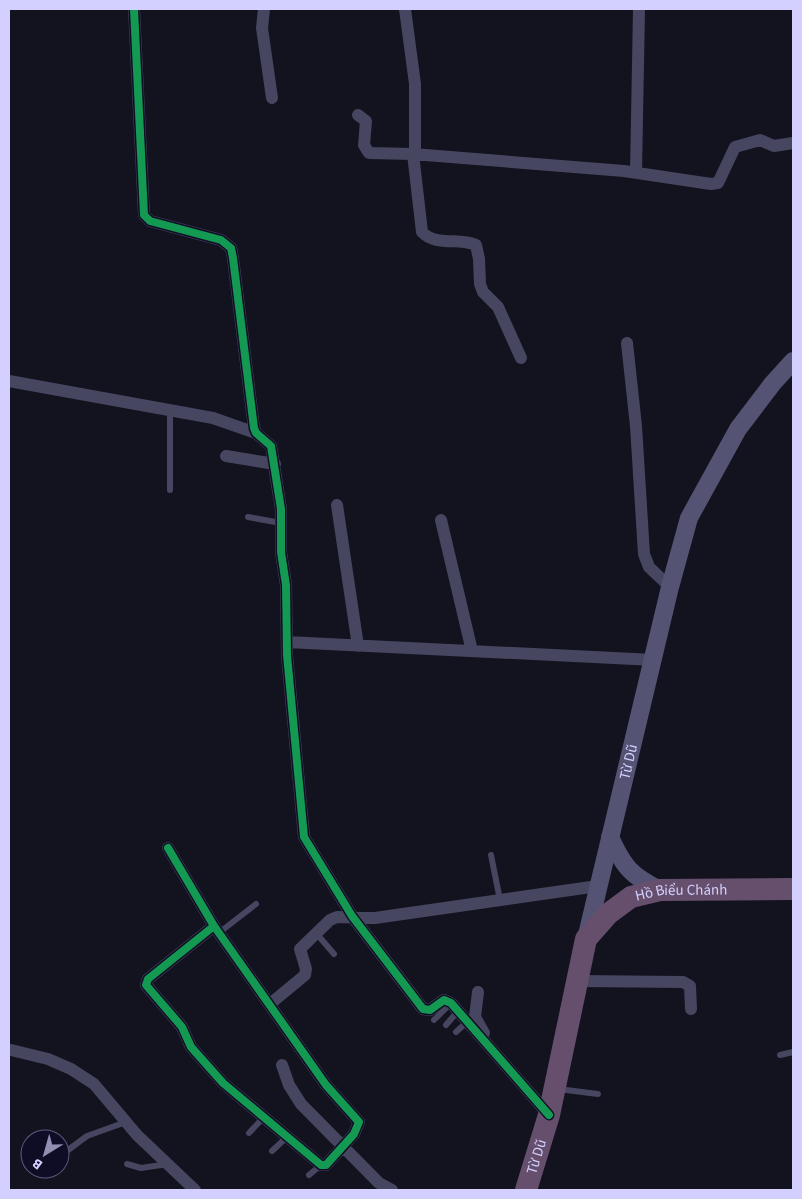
<svg xmlns="http://www.w3.org/2000/svg" width="802" height="1199" viewBox="0 0 802 1199" font-family="'Source Sans 3',sans-serif">
<style>
.lines{fill:none;stroke-linecap:round;stroke-linejoin:round}
.lane{stroke:#464660;stroke-width:6}
.street{stroke:#464660;stroke-width:12}
.secondary{stroke:#545373;stroke-width:18}
.highway{stroke:#654f6c;stroke-width:22}
.cycleway-casing{stroke:#0f0c25;stroke-width:11}
.cycleway{stroke:#139951;stroke-width:8}
.labels{text-anchor:middle;dominant-baseline:central;stroke-width:5;stroke-linejoin:round;paint-order:stroke}
.street-label{font-size:15px;fill:#d3d0ff;stroke:#0f0c25}
</style>
<rect width="100%" height="100%" fill="#13121f"/>
<g class="lines">
<path class="lane" d="M 170,410 L 170,490
M 248,517 L 281,523
M 491,855 L 500,900
M 220,932 L 256,904
M 316,933 L 334,954
M 434,1020 L 451,1003
M 446,1025 L 458,1011
M 456,1032 L 467,1022
M 780,1055 L 793,1052
M 558,1089 L 598,1094
M 249,1133 L 264,1117
M 36,1139 L 37,1135
M 272,1151 L 287,1137
M 60,1156 L 87,1136 L 126,1122
M 127,1164 L 141,1168 L 168,1164
M 309,1175 L 321,1165"/>
<path class="street" d="M 134,9 L 144,215 L 150,221 L 221,240 L 231,248 L 233,258 L 254,428 L 256,433 L 271,446 L 281,509 L 281,552 L 286,585 L 287,655 L 304,837 L 352,916 L 423,1009 L 430,1010 L 444,1000 L 451,1003 L 549,1115
M 264,9 L 262,28 L 272,98
M 358,115 L 366,121 L 364,145 L 369,153 L 413,154 L 415,152 L 415,84 L 405,9
M 636,172 L 639,9
M 627,343 L 636,426 L 644,554 L 649,567 L 670,587
M 521,358 L 498,307 L 483,292 L 480,284 L 479,259 L 476,245 C 459,237 436,247 422,232 L 413,154 L 624,171 L 711,184 L 718,183 L 735,147 L 760,140 L 774,146 L 793,143
M 9,381 L 213,418 L 256,433
M 226,456 L 275,464
M 337,505 L 358,646
M 441,520 L 472,651
M 287,642 L 654,660
M 168,848 L 214,926 L 326,1085 L 359,1122 L 354,1134 L 326,1165 L 321,1165 L 223,1083 L 191,1047 L 182,1027 L 146,985 L 148,979 L 214,926
M 577,981 L 683,982 L 690,986 L 691,1009
M 478,992 L 475,1017 L 484,1033
M 270,1004 L 305,975 L 306,969 L 300,949 L 330,920 L 337,917 L 375,918 L 598,886
M 11,1050 L 48,1059 L 71,1069 L 94,1084 L 137,1135 L 195,1190
M 282,1065 L 289,1085 L 301,1104 L 379,1183 L 392,1190"/>
<g class="secondary">
<path d="M 610,837 C 623,866 631,876 660,890"/>
<path id="s1" d="M 586,939 L 670,587 L 689,518 L 738,429 L 773,383 L 793,361"/>
</g>
<path class="highway" id="s2" d="M 526,1190 L 549,1115 L 586,939 L 608,914 L 631,897 L 660,890 L 793,889"/>
<defs>
<path id="cycleway" d="M 134,9 L 144,215 L 150,221 L 221,240 L 231,248 L 233,258 L 254,428 L 256,433 L 271,446 L 281,509 L 281,552 L 286,585 L 287,655 L 304,837 L 352,916 L 423,1009 L 430,1010 L 444,1000 L 451,1003 L 549,1115
M 168,848 L 214,926 L 326,1085 L 359,1122 L 354,1134 L 326,1165 L 321,1165 L 223,1083 L 191,1047 L 182,1027 L 146,985 L 148,979 L 214,926"/>
</defs>
<use href="#cycleway" class="cycleway-casing"/>
<use href="#cycleway" class="cycleway"/>
</g>
<g class="labels">
<g class="street-label">
<text stroke="none"><textPath href="#s1" startOffset="182">Từ Dũ</textPath></text>
<text stroke="none"><textPath href="#s2" startOffset="371">Hồ Biểu Chánh</textPath></text>
<text stroke="none"><textPath href="#s2" startOffset="35">Từ Dũ</textPath></text>
</g>
</g>
<rect width="802" height="1199" fill="none" stroke="#d3d0ff" stroke-width="20"/>
<g transform="translate(45 1154) rotate(217)"><circle r="24" fill="#0f0c25" stroke="#5d5a7c"/>
<path d="M0-4L9 19L0 12L-9 19Z" fill="#908eb1"/>
<text y="-8" font-size="14" font-weight="bold" text-anchor="middle" fill="#d3d0ff">B</text>
</g>
</svg>
